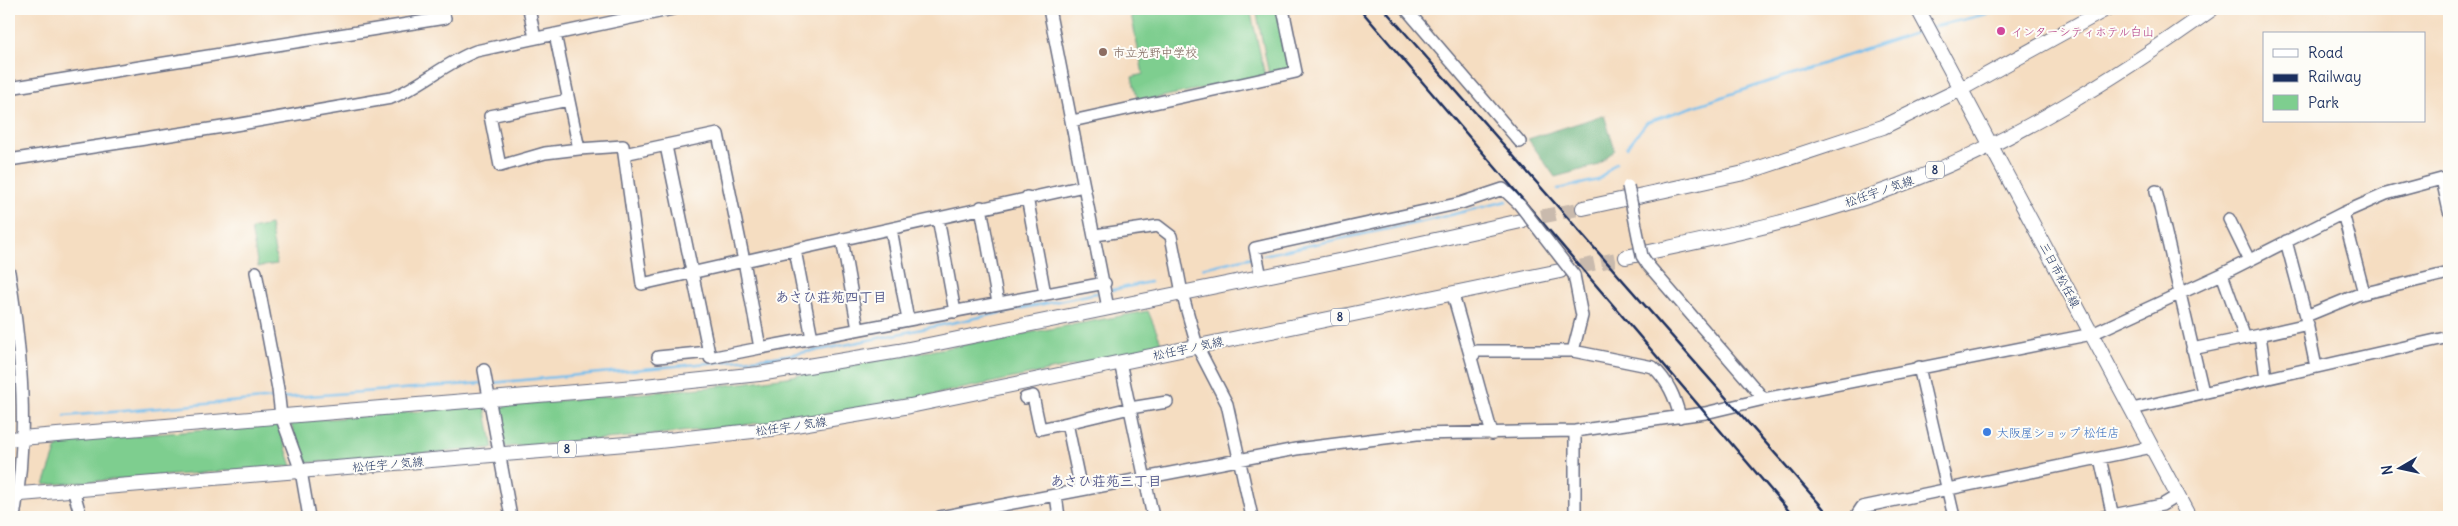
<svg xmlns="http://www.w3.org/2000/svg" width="2458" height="526" viewBox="0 0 2458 526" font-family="Delius,'Klee One',sans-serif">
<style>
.green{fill:#7ece8f;stroke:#4c7e76}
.forest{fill:#66b17a;stroke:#40706c}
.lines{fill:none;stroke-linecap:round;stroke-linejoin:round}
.stream{stroke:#74beed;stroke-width:2.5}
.major-tunnel{stroke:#c9baad;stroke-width:14;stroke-dasharray:14 7;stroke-linecap:butt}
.minor-casing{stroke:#676c81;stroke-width:14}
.major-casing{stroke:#676c81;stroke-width:16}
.minor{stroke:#fff;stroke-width:11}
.major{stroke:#fff;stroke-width:14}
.rail{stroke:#1b2f5e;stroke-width:2.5}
.minor-bridge-casing{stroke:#676c81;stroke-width:14;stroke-linecap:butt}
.minor-bridge{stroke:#fff;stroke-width:11}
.hotel-dot{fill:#d1479c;stroke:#fdfcf7;stroke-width:2}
.education-dot{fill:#8d6e63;stroke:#fdfcf7;stroke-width:2}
.shop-dot{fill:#3f7fe0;stroke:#fdfcf7;stroke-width:2}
.labels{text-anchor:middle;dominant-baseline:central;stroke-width:4;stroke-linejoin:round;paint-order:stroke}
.shield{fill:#fdfcf7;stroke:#5f6c8c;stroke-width:1}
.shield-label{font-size:11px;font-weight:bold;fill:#1b2f5e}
.hotel-label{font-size:12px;fill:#b23c85;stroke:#fdfcf7;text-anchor:start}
.education-label{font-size:12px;fill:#785e54;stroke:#fdfcf7;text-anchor:start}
.street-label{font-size:12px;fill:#1b2f5e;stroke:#fdfcf7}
.shop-label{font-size:12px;fill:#366cbe;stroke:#fdfcf7;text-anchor:start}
.neighbourhood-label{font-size:14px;font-weight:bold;fill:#54598c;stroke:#fdfcf7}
</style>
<rect width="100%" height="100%" fill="#fdfcf7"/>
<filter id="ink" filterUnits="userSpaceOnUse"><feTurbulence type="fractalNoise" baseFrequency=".02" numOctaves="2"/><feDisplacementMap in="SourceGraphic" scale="10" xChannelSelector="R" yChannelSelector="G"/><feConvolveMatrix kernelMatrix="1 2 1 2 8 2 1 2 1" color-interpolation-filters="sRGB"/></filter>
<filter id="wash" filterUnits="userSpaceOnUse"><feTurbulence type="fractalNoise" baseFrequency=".0096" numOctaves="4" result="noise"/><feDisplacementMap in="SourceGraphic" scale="20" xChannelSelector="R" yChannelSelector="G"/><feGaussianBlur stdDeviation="1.12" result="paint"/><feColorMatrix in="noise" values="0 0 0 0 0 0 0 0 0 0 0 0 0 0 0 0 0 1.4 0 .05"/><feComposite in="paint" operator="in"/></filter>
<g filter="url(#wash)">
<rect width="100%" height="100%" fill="#f5ddc1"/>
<path class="green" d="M 1130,9 L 1250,9 L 1265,75 L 1138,102 L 1132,77 L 1143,74 Z
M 1256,9 L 1280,9 L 1291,71 L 1269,75 Z
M 270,225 L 277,264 L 258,267 L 251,229 Z
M 1148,311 L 1163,347 C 1051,369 939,396 825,414 C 719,430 613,439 505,447 L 497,406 L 712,387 L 787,377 Z
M 485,406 L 493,448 L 305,463 L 290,422 Z
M 278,425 L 292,466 L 44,485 L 59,441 Z"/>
<path class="forest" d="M 1604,115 L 1615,150 L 1596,166 L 1555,177 L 1528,139 Z"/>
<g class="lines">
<path class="stream" d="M 1932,27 L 2008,9
M 1627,147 L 1647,122 L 1924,30
M 1558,189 L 1598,180 L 1616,163
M 1263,255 L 1426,221 L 1507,201
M 1203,268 L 1253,257
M 1112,290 L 1150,282
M 491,383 L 774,357 L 825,349 L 1097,293
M 281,398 L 483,383
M 65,416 L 276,398"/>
</g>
</g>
<g filter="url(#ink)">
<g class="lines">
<path class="major-tunnel" d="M 1521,221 L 1583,208
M 1560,271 L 1626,257"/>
<defs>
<path id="minor" d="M 529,9 L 535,38
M 1049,9 L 1108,308
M 1406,9 L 1520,142
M 555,34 L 579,149 L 623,146 L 624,154 L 718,134 L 744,261 L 1084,186
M 9,88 L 445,18
M 568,100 L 490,116 L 500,166 L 545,153 L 579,149
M 1072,121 L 1296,72 L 1283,9
M 666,146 L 710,358 L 760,348
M 624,154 L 642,284 L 744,261 L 760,348 L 1105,283
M 9,160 L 229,126 L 391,98 C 421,86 445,63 476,51 L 673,9
M 2442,179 L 2449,211
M 2156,191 L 2203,392
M 1027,197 L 1045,294
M 981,207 L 998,303
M 2343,213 L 2364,293
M 938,218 L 955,312
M 2229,219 L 2249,260
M 891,229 L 908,320
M 1095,235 L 1158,226 L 1171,236 L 1182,293 L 1197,346 L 1227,404 L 1252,517
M 842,239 L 858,329
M 2286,241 L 2306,316 L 2357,295 L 2449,273
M 795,250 L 812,338
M 1648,265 L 1764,399
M 9,272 C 22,353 29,436 14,517
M 256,272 L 278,389 L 281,416 L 301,471 L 309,517
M 2222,274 L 2245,338
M 1261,277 L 1255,248 L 1461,203 L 1503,189 L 1519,204
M 1453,295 L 1471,358
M 2306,318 L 2316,367
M 2192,349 L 2260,335
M 1573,351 L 1582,316 L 1574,275
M 658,357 L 709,352
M 1120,362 L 1153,517
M 1919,367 L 1954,517
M 484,370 L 511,517
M 2266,378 L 2260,335 L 2308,324
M 1025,398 L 1033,396 L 1040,429 L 1067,423
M 2132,409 L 2449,337
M 1492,434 L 1471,358 L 1477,351 L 1573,351 L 1653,367 C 1668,381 1675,397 1680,417
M 2100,458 L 2113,517
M 73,489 L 81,517
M 1081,490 L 1067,423 L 1130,408 L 1167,402
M 1056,495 L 1059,517
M 940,517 L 1296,449 L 1417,434 L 1575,431 L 1705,413 L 1764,399 L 2092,334 L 2222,274 L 2343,213 L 2386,194 L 2449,177
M 1575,517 L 1575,431
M 1862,517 L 1858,513 L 1862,507 L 2152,447
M 2103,517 L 2162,505 L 2177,496"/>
<path id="major" d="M 1918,9 L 2189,517
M 1583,208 L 1744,173 L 1883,127 L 1961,89 L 2106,9
M 1626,257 C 1719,237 1812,219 1900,185 C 2012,143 2116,78 2212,9
M 9,439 L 635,387 L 759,374 L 899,351 L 1358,257 L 1521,221
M 9,495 L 650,442 L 771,429 L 910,406 L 1560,271"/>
</defs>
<use href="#minor" class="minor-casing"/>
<use href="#major" class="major-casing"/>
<use href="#minor" class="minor"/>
<use href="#major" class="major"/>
<path class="rail" d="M 1360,9 L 1794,517
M 1384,9 L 1831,517"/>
<defs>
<path id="minor-bridge" d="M 1628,186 L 1642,256 L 1648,265
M 1519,204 L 1574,275"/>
</defs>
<use href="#minor-bridge" class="minor-bridge-casing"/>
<use href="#minor-bridge" class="minor-bridge"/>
</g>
</g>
<circle class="hotel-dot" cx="2001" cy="31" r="5"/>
<circle class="education-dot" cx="1103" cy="52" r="5"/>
<circle class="shop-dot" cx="1987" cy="432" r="5"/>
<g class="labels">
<g class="shield">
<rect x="1926" y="161.5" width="18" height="17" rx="4"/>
<rect x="1331" y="308.5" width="18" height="17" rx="4"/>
<rect x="558" y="440.5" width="18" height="17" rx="4"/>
</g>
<g class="shield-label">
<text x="1935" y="170">8</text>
<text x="1340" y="317">8</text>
<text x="567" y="449">8</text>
</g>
<g class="hotel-label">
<text x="2011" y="31">インターシティホテル白山</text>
</g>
<g class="education-label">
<text x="1113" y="52">市立光野中学校</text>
</g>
<g class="street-label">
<text transform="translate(1879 191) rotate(-19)">松任宇ノ気線</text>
<text transform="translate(2060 275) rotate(62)">三日市松任線</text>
<text transform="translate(1188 348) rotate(-12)">松任宇ノ気線</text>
<text transform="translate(791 426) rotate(-8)">松任宇ノ気線</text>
<text transform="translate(388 464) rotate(-5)">松任宇ノ気線</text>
</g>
<g class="shop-label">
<text x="1997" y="432">大阪屋ショップ 松任店</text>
</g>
<g class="neighbourhood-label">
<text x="831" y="297">あさひ荘苑四丁目</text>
<text x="1106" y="481">あさひ荘苑三丁目</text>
</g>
</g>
<rect width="2458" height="526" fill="none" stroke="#fdfcf7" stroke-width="30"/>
<rect x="2263" y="32" width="162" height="90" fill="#fdfcf7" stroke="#a3aaba"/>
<rect x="2273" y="49" width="25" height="8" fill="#ffffff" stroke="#a3aaba"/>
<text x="2308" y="58" font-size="15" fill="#1b2f5e">Road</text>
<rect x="2273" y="74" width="25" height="8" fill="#1b2f5e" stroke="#a3aaba"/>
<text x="2308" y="82" font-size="15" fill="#1b2f5e">Railway</text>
<rect x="2273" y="95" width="25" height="15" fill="#7ece8f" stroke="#a3aaba"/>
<text x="2308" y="108" font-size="15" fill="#1b2f5e">Park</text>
<g transform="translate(2400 468) rotate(261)" stroke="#fdfcf7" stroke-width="4" paint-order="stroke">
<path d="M0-4L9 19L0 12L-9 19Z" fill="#1b2f5e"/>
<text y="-8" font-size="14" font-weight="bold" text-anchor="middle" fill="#1b2f5e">N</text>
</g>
</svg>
